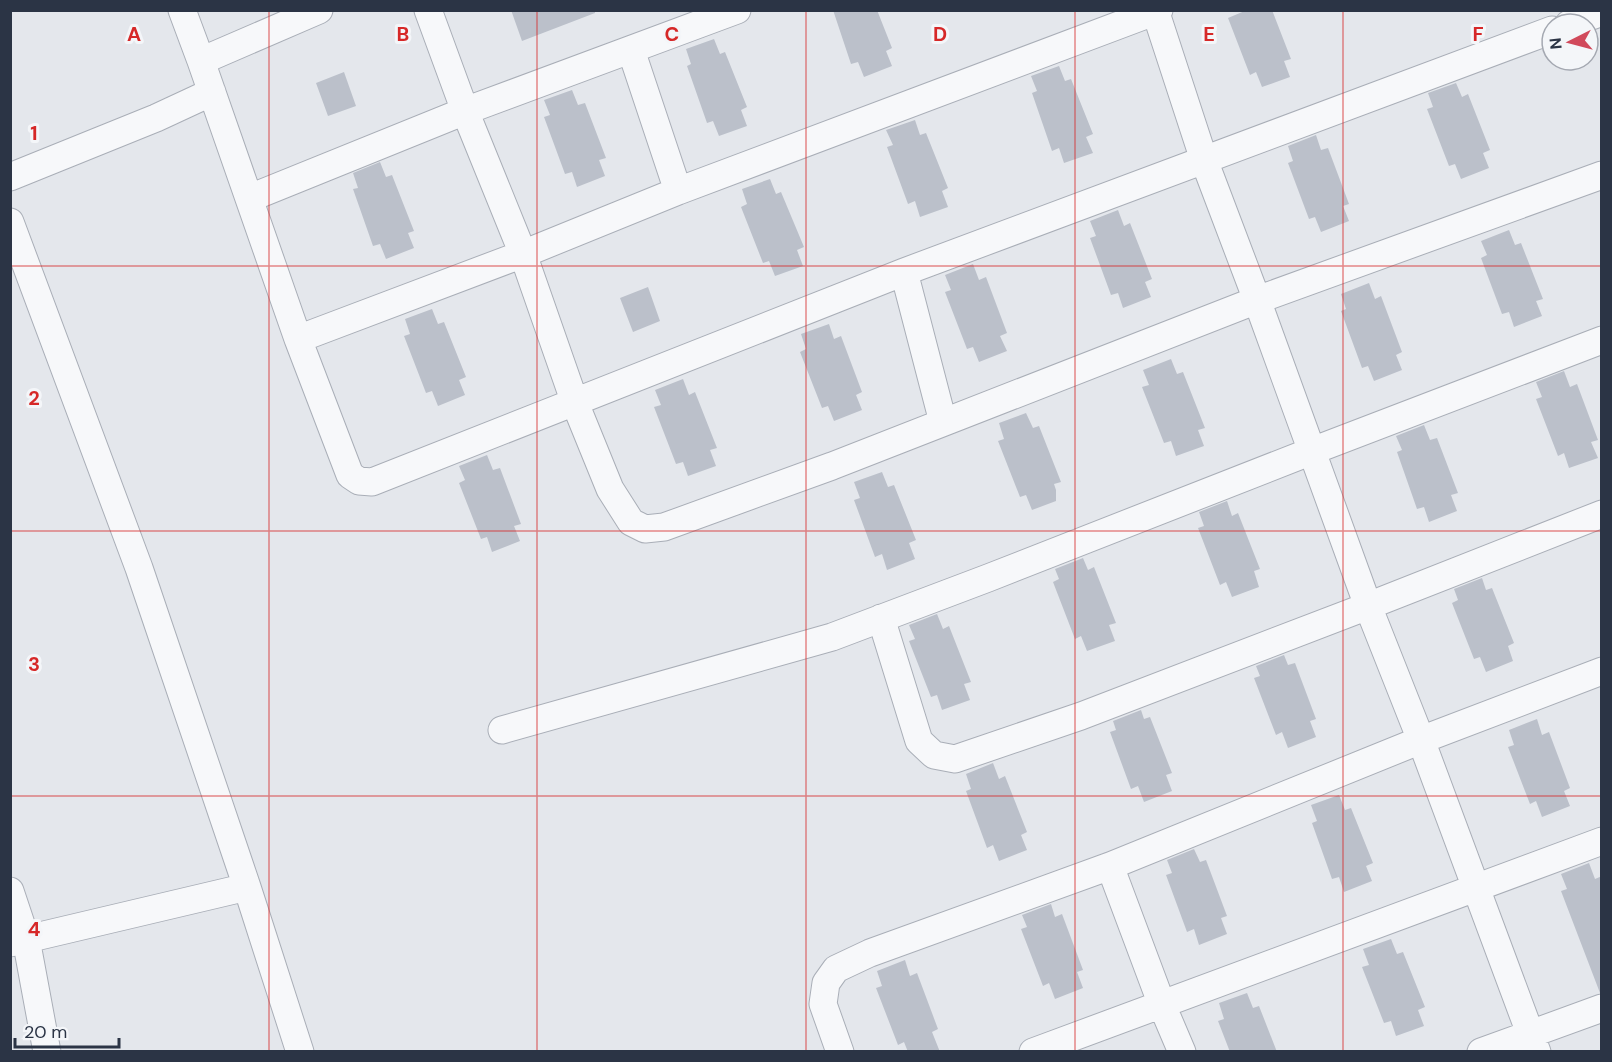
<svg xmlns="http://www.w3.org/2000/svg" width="1612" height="1062" viewBox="0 0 1612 1062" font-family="'DM Sans',sans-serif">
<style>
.building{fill:#bbc0ca}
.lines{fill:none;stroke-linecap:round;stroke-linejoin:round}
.minor-casing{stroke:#a9aeb7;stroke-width:29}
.minor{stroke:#f7f8fa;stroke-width:27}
.grid{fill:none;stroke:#d62828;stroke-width:1.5;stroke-opacity:0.55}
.grid-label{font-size:20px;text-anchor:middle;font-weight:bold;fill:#d62828;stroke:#f4f6f9;stroke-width:6;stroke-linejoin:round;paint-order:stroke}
</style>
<rect width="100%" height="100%" fill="#e4e7ec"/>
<path class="building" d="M 511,10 L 595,10 L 595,13 L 522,41 Z
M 833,10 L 877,10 L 892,48 L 886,51 L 892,66 L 864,77 L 858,62 L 851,64 Z
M 1247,10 L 1272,10 L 1291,59 L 1284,61 L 1290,77 L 1262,87 L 1256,72 L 1250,75 L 1228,18 Z
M 714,39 L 720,54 L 725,52 L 747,107 L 741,110 L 747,126 L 719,136 L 713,121 L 707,123 L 687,66 L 691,64 L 686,49 Z
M 1059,66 L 1065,81 L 1071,79 L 1093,134 L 1086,137 L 1093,153 L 1064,163 L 1059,148 L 1052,151 L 1032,93 L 1037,91 L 1031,76 Z
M 344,72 L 356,106 L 328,116 L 316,83 Z
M 1456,83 L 1462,97 L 1468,94 L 1490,150 L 1483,153 L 1489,168 L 1461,179 L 1455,164 L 1449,166 L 1427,109 L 1433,107 L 1428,93 Z
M 572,90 L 578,105 L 585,103 L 606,158 L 599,160 L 605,176 L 577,187 L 572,172 L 565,174 L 544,117 L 550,115 L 544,100 Z
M 915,120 L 920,135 L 926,133 L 948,188 L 942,191 L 948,207 L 920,217 L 915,201 L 908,204 L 887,147 L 893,145 L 886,130 Z
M 1316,135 L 1321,150 L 1328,148 L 1349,204 L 1343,206 L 1349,221 L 1321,232 L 1315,217 L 1309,219 L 1288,163 L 1293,161 L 1288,146 Z
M 380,162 L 386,177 L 392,175 L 414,231 L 408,233 L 414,248 L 386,259 L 380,244 L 373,246 L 353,189 L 358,188 L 353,173 Z
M 770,179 L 776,194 L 781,192 L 804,247 L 797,250 L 803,266 L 775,276 L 769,261 L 763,263 L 741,207 L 747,204 L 742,189 Z
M 1118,210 L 1124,226 L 1130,223 L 1152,279 L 1145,282 L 1151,297 L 1123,308 L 1118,293 L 1111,295 L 1090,238 L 1096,236 L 1090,221 Z
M 1509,230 L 1515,245 L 1521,243 L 1543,299 L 1536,301 L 1542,316 L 1514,327 L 1509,312 L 1502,314 L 1481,258 L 1487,255 L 1481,241 Z
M 973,264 L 979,280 L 986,277 L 1007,333 L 1000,336 L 1007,351 L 979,362 L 973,347 L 967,349 L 945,292 L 951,290 L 945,275 Z
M 1369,283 L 1375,299 L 1381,296 L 1402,352 L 1396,355 L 1402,370 L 1374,381 L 1368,366 L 1362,368 L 1341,311 L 1346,309 L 1341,294 Z
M 648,287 L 660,321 L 633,332 L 620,298 Z
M 432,309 L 438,324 L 444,322 L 466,377 L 459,380 L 465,395 L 438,406 L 432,391 L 426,393 L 404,336 L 410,334 L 405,319 Z
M 829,324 L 834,339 L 841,336 L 862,392 L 856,395 L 862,410 L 834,421 L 828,406 L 822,408 L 800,352 L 806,349 L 801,334 Z
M 1171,359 L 1177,374 L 1183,372 L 1205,428 L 1198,430 L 1204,446 L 1176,456 L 1171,441 L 1164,443 L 1142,387 L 1149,385 L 1143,370 Z
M 1564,371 L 1570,387 L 1577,384 L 1598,440 L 1591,442 L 1598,458 L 1569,468 L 1564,453 L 1558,456 L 1536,399 L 1542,397 L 1536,382 Z
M 683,379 L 689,395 L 695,392 L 717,448 L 710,450 L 716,466 L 688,476 L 683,462 L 676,464 L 654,407 L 661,405 L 655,390 Z
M 1026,413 L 1033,428 L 1039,426 L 1061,482 L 1054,484 L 1056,490 L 1056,501 L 1032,510 L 1026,495 L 1020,497 L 998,441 L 1004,439 L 999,423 Z
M 1424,425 L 1430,440 L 1437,438 L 1458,493 L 1451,495 L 1457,511 L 1429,522 L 1424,507 L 1417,509 L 1397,452 L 1402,450 L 1396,436 Z
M 487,455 L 493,470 L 500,468 L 521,524 L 514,526 L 520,541 L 492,552 L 487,537 L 481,539 L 459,483 L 465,480 L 459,466 Z
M 882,472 L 888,487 L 894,485 L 916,540 L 909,543 L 915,559 L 887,570 L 882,554 L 875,557 L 854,500 L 860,498 L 854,482 Z
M 1227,501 L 1232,516 L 1238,513 L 1260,569 L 1254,571 L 1259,587 L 1232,597 L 1226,582 L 1220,585 L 1198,528 L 1204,526 L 1199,512 Z
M 1083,558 L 1088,570 L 1094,567 L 1116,623 L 1109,625 L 1115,641 L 1087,651 L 1081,636 L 1075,639 L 1053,582 L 1059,579 L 1055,569 Z
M 1482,578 L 1486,590 L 1492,588 L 1514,643 L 1508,646 L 1513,661 L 1486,672 L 1480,657 L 1474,659 L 1452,603 L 1458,600 L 1454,589 Z
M 937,614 L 943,629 L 949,626 L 971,682 L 964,684 L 970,700 L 942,710 L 937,695 L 931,697 L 909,641 L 915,639 L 909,625 Z
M 1284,655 L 1288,665 L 1295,663 L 1316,719 L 1310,721 L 1316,737 L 1288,748 L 1282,732 L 1276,735 L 1254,678 L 1260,676 L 1256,666 Z
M 1141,710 L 1144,719 L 1150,717 L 1172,773 L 1166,775 L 1172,791 L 1144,802 L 1138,786 L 1131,789 L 1110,732 L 1116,730 L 1113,721 Z
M 1537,719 L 1542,735 L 1549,732 L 1570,788 L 1564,791 L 1570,806 L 1542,817 L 1536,801 L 1530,804 L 1508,747 L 1514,745 L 1509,730 Z
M 993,763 L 999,779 L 1005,776 L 1027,832 L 1021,835 L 1027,850 L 999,861 L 993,845 L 987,848 L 966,791 L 971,789 L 966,774 Z
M 1339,795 L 1345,810 L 1351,808 L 1373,863 L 1366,866 L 1372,881 L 1344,892 L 1339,877 L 1332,879 L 1312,823 L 1317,821 L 1311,805 Z
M 1194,849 L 1200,862 L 1206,860 L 1227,916 L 1221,918 L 1227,934 L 1199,945 L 1194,929 L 1187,932 L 1166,875 L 1172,873 L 1167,860 Z
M 1589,863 L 1595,879 L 1602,876 L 1602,993 L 1600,993 L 1561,891 L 1567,889 L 1561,874 Z
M 1051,904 L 1055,917 L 1062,914 L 1083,970 L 1077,972 L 1083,988 L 1055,999 L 1049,983 L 1043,986 L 1021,929 L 1027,927 L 1022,915 Z
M 1391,939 L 1397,954 L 1403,952 L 1425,1007 L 1418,1010 L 1424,1026 L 1396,1036 L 1391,1021 L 1384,1023 L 1362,967 L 1369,965 L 1363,949 Z
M 905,960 L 910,976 L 917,973 L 938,1029 L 932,1032 L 940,1052 L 908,1052 L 904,1042 L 898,1045 L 876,988 L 882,986 L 877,971 Z
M 1247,993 L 1253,1008 L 1259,1006 L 1277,1052 L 1230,1052 L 1218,1021 L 1224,1019 L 1219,1003 Z"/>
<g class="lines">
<defs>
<path id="minor" d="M 182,10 L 201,61 L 298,339 L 350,475 L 359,481 L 372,482 L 904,272 L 1552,30
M 428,10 L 465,111 L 523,254 L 575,403 L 610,489 L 631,522 L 645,529 L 664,527 L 832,466 L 1257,300 L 1602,175
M 1155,10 L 1204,160 L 1257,300 L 1368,606 L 1421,740 L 1537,1052
M 1569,24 L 1602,12
M 631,50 L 678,191
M 201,61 L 319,10
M 10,177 L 156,118 L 212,92
M 250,198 L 465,111 L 737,10
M 10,222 L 139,568 L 247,887 L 300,1052
M 904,272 L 943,422
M 298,339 L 523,254 L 678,191 L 1159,10
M 881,618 L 919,741 L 934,755 L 955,759 L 1081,716 L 1368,606 L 1602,514
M 502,730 L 832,637 L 988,578 L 1312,451 L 1602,340
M 1110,866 L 1162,1005 L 1182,1052
M 10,891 L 26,939 L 47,1052
M 10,943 L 247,887
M 840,1052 L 823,1004 L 826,983 L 836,969 L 870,953 L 1110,866 L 1421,740 L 1602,671
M 1033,1052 L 1602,841
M 1481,1052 L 1602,1008"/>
</defs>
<use href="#minor" class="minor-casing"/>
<use href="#minor" class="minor"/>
</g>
<path class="grid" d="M 269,10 L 269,1052M 537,10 L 537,1052M 806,10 L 806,1052M 1075,10 L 1075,1052M 1343,10 L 1343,1052M 10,266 L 1602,266M 10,531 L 1602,531M 10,796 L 1602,796"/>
<g class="grid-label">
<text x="134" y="41">A</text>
<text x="403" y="41">B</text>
<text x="672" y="41">C</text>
<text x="940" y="41">D</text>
<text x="1209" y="41">E</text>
<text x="1478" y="41">F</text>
<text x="34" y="140">1</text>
<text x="34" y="405">2</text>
<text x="34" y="671">3</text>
<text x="34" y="936">4</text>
</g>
<rect width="1612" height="1062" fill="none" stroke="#2b3445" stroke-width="24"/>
<g transform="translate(1570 42) rotate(264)"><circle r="28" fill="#f4f6f9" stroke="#a4a8b1" stroke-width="1.5"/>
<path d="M0-4.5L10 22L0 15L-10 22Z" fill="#d1495b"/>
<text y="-9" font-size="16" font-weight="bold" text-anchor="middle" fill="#2b3445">N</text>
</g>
<path d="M15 1038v9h104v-9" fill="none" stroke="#2b3445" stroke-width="3"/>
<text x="24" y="1038" font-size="18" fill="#2b3445" stroke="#f4f6f9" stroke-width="4.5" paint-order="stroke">20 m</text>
</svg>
